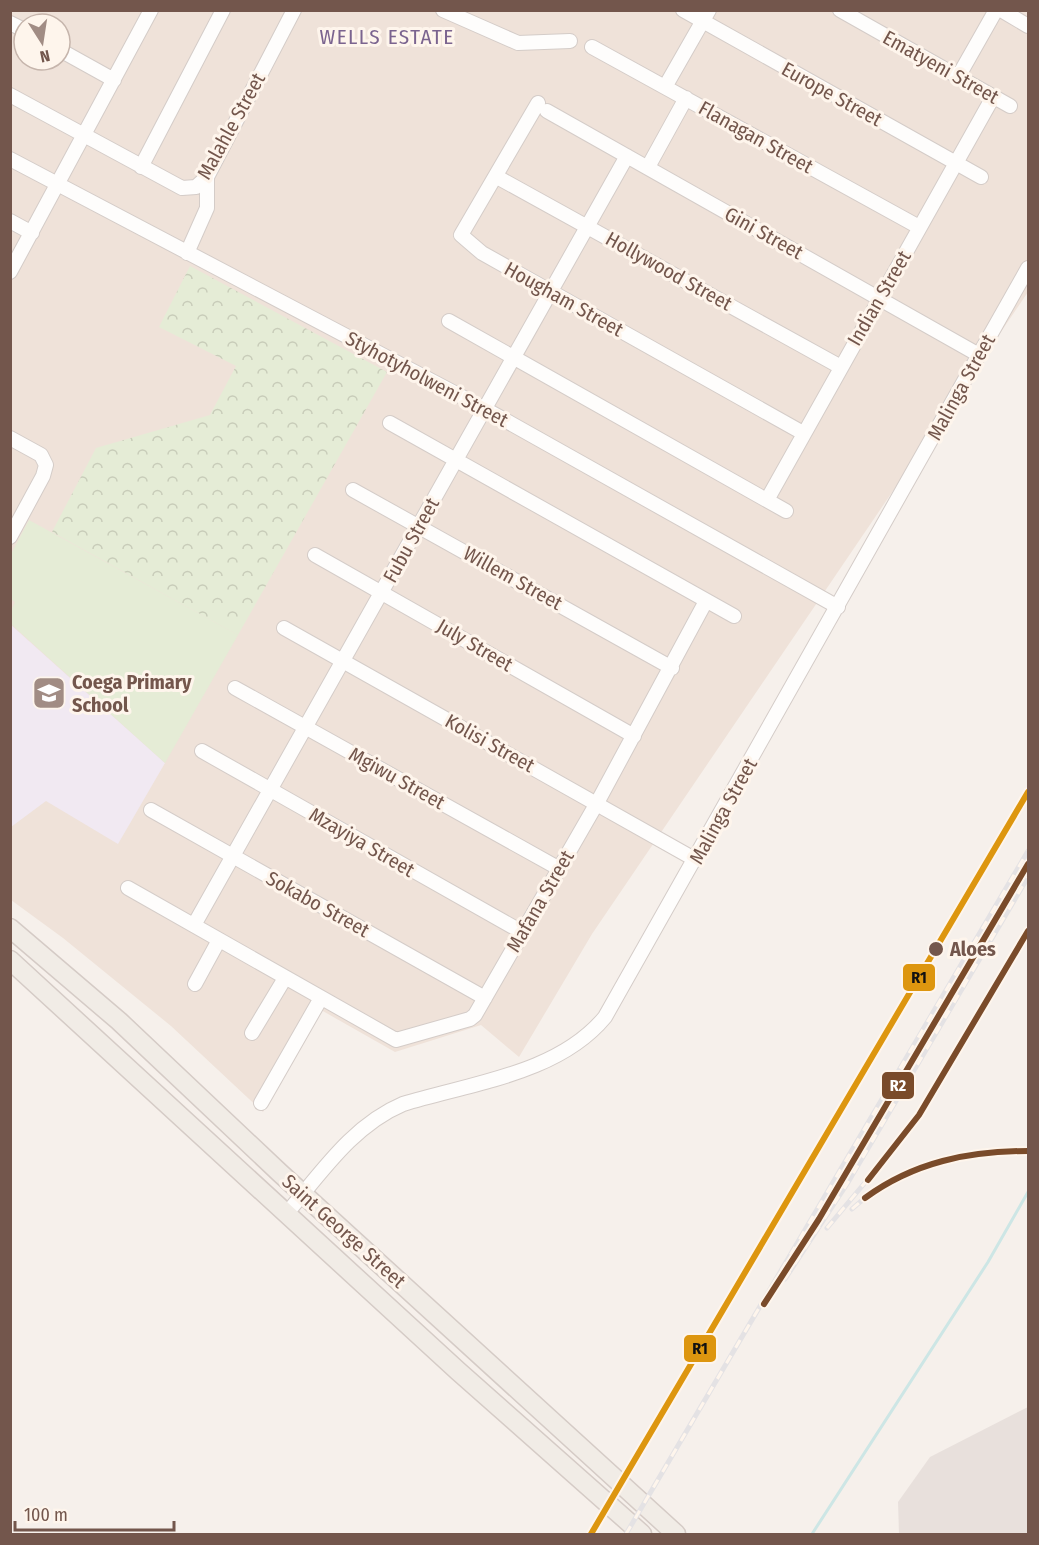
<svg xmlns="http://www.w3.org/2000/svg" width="1039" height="1545" viewBox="0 0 1039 1545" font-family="'Fira Sans Condensed',sans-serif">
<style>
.residential{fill:#efe2d9;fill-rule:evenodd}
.industrial{fill:#e8e0dc}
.education{fill:#f1e9f2}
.forest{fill:url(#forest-crowns)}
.pitch{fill:#e5ecd6}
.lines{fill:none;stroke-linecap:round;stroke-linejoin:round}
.stream{stroke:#cde6e5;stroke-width:3}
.minor-casing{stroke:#d4ccc8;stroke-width:16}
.major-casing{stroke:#d5cbc6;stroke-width:21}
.minor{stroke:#fefdfc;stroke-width:14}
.major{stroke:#f1ece6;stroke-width:18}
.rail-casing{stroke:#e4e2e4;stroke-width:5}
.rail{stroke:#fef5ec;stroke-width:3;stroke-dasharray:9;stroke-linecap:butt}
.rail-1-casing{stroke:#fef5ec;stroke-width:10}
.rail-2-casing{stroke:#fef5ec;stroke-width:10}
.rail-1{stroke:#dd960f;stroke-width:6}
.rail-2{stroke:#7a4b2a;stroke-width:6}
.stop-dot{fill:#73564c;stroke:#fef5ec;stroke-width:2}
.labels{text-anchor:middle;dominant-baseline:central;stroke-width:6;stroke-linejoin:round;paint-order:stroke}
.street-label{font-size:20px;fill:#73564c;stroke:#fef5ec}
.poi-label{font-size:20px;font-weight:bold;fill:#73564c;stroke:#fef5ec;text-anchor:start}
.stop-label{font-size:20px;font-weight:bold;fill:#73564c;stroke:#fef5ec;text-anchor:start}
.neighbourhood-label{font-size:21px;letter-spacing:1.5px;fill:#7b648f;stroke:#fef5ec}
.line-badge{stroke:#fef5ec;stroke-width:2}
.badge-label{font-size:16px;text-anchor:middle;font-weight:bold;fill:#fff}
.pale-badge-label{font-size:16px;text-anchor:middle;font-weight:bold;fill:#111}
</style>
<defs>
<pattern id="forest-crowns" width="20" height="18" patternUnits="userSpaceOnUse" patternTransform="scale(1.5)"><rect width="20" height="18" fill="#e5ecd6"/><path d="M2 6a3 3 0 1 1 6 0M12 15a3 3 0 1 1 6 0" fill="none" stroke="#c8ccb9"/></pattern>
</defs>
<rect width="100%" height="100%" fill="#f6f0eb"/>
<path class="residential" d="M 11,11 L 1028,11 L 1028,292 L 592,934 L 519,1057 L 481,1025 L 395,1052 L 321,1010 L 263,1112 L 171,1026 L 63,938 L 11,900 ZM 24,24 L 60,24 L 60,60 L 24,60 Z"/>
<path class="industrial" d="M 1028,1407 L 1028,1534 L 899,1534 L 898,1502 L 930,1457 Z"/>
<path class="education" d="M 10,624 L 165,763 L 118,844 L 46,801 L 11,827 Z"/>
<path class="forest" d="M 190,266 L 387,372 L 238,635 L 52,532 L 96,448 L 210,415 L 236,366 L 159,327 Z"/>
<path class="pitch" d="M 29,520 L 238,635 L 165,763 L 11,624 L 11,611 L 15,602 L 11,599 L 11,554 Z"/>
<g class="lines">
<path class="stream" d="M 812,1534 L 988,1262 L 1028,1192"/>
<defs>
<path id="minor" d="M 443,10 L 518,43 L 570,41
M 683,10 L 981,177
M 840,10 L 1010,106
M 1001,10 L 1028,26
M 10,23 L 24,30
M 592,47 L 919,227
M 60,50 L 114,80
M 958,77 L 996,10
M 665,87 L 709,10
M 10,95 L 182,188 L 196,187 L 207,177 L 294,10
M 538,103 L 461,235 L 482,253 L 803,433
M 547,111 L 979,355
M 10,159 L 485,409 L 838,607
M 141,167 L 223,10
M 648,167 L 686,98
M 497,177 L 839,366
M 10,221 L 32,233
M 187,253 L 207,208 L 207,177
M 10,272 L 151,10
M 449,321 L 786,511
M 390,423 L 734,616
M 10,438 L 41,455 L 46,465 L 43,476 L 10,537
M 353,490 L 672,668
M 767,500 L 993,97
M 315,555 L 634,736
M 284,628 L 696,860
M 235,688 L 558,868
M 202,751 L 522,932
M 151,810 L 485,998
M 128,888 L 396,1040 L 470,1019 L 475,1015 L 597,803 L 706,601
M 194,925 L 627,156
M 195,984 L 219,940
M 252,1033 L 285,978
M 261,1103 L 321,998
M 287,1213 C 321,1173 353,1125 403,1104 C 471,1083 558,1074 605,1017 L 1028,268"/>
<path id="major" d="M 10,928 L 119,1021 L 280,1173 L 676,1534
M 10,960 L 458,1371 L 642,1534"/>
</defs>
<use href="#minor" class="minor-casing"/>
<use href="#major" class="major-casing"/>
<use href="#minor" class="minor"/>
<use href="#major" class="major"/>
<defs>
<path id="rail" d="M 852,1209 C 901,1165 964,1151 1028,1151
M 827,1228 L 909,1130 L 1028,931
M 785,1279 L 847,1184 L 1028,877
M 591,1534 L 1028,792
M 626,1534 L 1028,851"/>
</defs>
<use href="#rail" class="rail-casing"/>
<use href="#rail" class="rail"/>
<defs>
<path id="rail-1" d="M 591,1534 L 1028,792"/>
<path id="rail-2" d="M 868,1180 L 919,1115 L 1028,931
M 865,1198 C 914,1162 969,1151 1028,1151
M 764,1304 L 819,1219 L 1028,864"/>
</defs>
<use href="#rail-1" class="rail-1-casing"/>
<use href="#rail-2" class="rail-2-casing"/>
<use href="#rail-1" class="rail-1"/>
<use href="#rail-2" class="rail-2"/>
</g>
<defs>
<symbol id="school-square" viewBox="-11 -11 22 22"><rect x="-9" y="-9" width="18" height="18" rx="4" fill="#a18c84" stroke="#fef5ec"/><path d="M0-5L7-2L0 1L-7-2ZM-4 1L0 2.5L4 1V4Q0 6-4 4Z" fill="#fff"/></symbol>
</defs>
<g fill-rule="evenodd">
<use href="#school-square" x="30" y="674" width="38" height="38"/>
</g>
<circle class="stop-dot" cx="936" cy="949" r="8"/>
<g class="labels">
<g class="street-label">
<text transform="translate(941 67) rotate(29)">Ematyeni Street</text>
<text transform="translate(832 94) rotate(29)">Europe Street</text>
<text transform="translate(231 126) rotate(-61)">Malahle Street</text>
<text transform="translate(756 137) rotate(29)">Flanagan Street</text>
<text transform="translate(764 233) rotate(29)">Gini Street</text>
<text transform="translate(669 271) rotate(29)">Hollywood Street</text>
<text transform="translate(879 298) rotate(-60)">Indian Street</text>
<text transform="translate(564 299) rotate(29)">Hougham Street</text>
<text transform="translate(427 379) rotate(28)">Styhotyholweni Street</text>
<text transform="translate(961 387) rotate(-61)">Malinga Street</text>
<text transform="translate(411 540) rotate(-61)">Fubu Street</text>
<text transform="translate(513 578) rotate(29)">Willem Street</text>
<text transform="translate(475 645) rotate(30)">July Street</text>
<text transform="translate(490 743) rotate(29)">Kolisi Street</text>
<text transform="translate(397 778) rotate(29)">Mgiwu Street</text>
<text transform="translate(723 811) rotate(-61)">Malinga Street</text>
<text transform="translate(362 842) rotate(30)">Mzayiya Street</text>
<text transform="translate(540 901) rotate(-60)">Mafana Street</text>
<text transform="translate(318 904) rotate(29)">Sokabo Street</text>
<text transform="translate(344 1231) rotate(42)">Saint George Street</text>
</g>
<g class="poi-label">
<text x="72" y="682">Coega Primary<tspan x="72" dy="23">School</tspan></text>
</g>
<g class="stop-label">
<text x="950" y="949">Aloes</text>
</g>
<g class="neighbourhood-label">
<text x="387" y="37">WELLS ESTATE</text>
</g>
</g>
<g class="line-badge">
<rect x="902" y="963" width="34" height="29" rx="6" fill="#dd960f"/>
<rect x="881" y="1071" width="34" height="29" rx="6" fill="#7a4b2a"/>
<rect x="683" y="1334" width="34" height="29" rx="6" fill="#dd960f"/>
</g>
<g class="badge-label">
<text x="898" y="1091">R2</text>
</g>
<g class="pale-badge-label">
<text x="919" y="983">R1</text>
<text x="700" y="1354">R1</text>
</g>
<rect width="1039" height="1545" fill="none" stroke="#73564c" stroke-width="24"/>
<g transform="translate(42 42) rotate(168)"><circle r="28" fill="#fef5ec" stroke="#c6b5ac" stroke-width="1.5"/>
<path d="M0-4.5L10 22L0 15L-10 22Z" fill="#a18c84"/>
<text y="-9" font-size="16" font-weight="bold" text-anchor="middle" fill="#73564c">N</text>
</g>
<path d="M15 1521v9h159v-9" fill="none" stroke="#73564c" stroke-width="3"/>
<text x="24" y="1521" font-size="18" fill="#73564c" stroke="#fef5ec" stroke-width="4.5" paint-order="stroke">100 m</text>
</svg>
